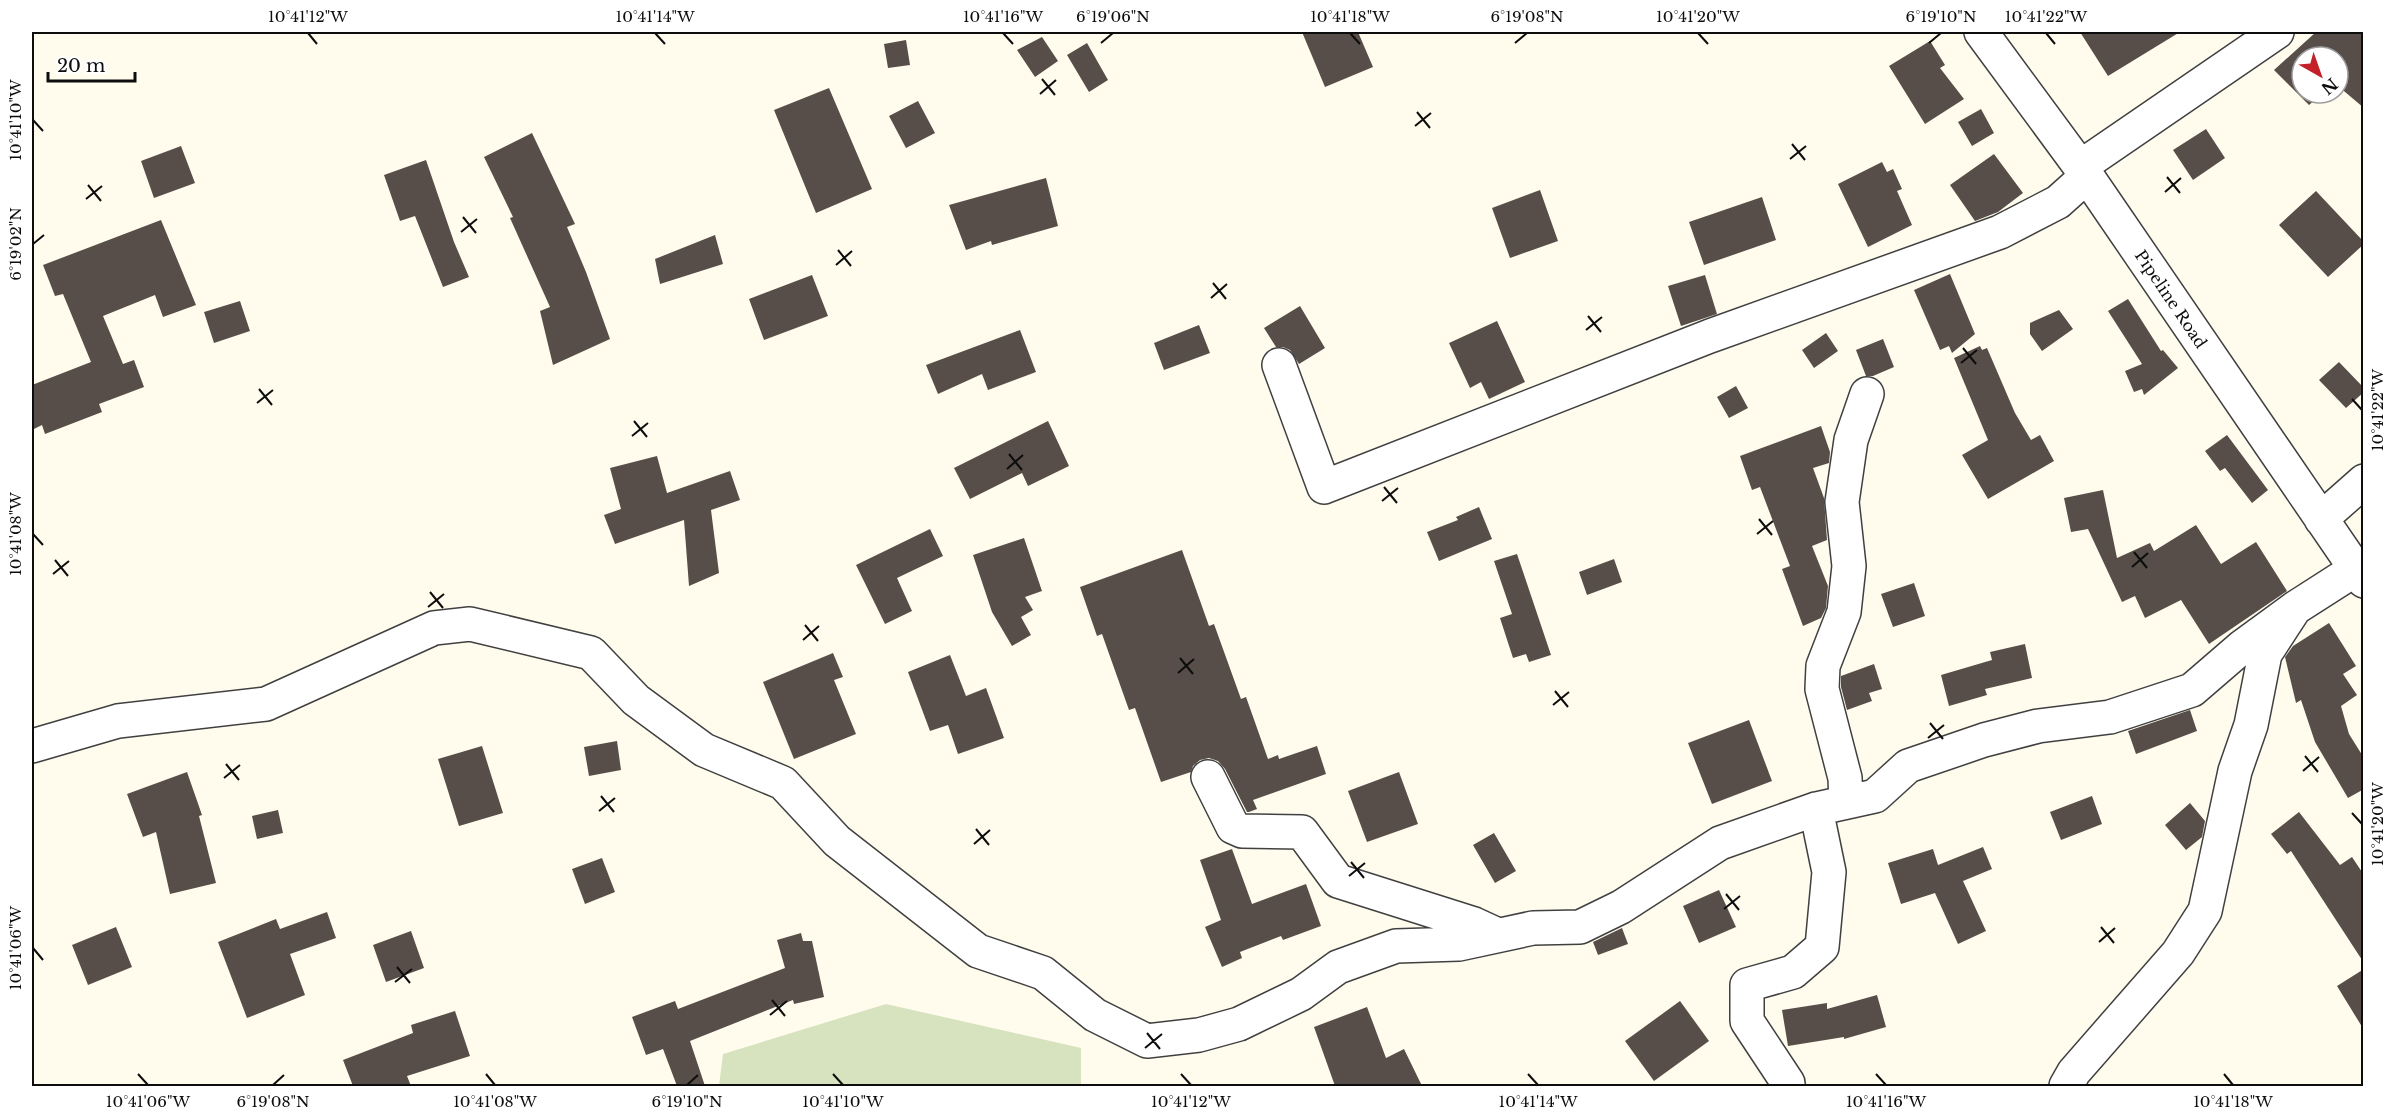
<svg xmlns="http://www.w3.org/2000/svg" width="2395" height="1118" viewBox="0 0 2395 1118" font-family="'Libre Baskerville',serif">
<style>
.cemetery{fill:#d7e2be}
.building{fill:#574e49}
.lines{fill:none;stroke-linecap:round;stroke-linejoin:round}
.minor-casing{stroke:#404040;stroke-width:36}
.minor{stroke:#fff;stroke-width:33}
.ticks{fill:none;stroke:#0d0d0d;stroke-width:2}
.labels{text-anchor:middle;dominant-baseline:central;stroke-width:6;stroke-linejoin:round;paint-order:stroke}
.street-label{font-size:16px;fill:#0d0d0d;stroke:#fff}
.neatline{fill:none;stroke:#0d0d0d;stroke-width:2}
.ticks-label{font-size:15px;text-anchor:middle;fill:#0d0d0d}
</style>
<rect width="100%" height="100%" fill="#fffcee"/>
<path class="cemetery" d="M 886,1004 L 1081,1048 L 1081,1086 L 719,1086 L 723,1054 Z"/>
<path class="building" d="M 1302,32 L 1358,32 L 1373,67 L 1325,87 Z
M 2080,32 L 2180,32 L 2108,76 Z
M 2316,32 L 2364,32 L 2364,108 L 2338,86 L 2338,57 L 2302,57 L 2302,93 L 2323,93 L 2309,105 L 2274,70 Z
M 1042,37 L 1058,61 L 1035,77 L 1017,50 Z
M 906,40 L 910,65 L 888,68 L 884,44 Z
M 1930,41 L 1945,65 L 1940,68 L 1964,99 L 1925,124 L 1889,66 Z
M 1087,43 L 1108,80 L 1089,92 L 1067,55 Z
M 829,88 L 872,189 L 816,213 L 774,110 Z
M 918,101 L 935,133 L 906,148 L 889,116 Z
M 1981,109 L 1994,133 L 1972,146 L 1958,122 Z
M 2206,129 L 2225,158 L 2193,180 L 2173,150 Z
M 532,133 L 575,224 L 567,227 L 586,272 L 610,339 L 553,365 L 540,311 L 550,307 L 510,218 L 513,217 L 484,157 Z
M 181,146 L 195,183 L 154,198 L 141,161 Z
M 1994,154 L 2023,193 L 1998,212 L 1975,221 L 1950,185 Z
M 426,160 L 454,242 L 469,277 L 443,287 L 415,216 L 400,221 L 384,175 Z
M 1882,162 L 1887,172 L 1893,169 L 1902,189 L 1897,191 L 1912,225 L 1868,247 L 1838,184 Z
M 1046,178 L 1058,226 L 992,245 L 991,241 L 966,250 L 949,205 Z
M 1540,190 L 1558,241 L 1510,258 L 1492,208 Z
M 2316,191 L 2364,242 L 2364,244 L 2328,277 L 2279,225 Z
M 1762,197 L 1776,240 L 1704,265 L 1689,222 Z
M 161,220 L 196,305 L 163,317 L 155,295 L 103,316 L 123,364 L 134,360 L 144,387 L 99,404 L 102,412 L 45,434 L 42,425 L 32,430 L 32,385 L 91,362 L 63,294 L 55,296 L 43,265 Z
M 715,235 L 723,264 L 660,284 L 655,259 Z
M 1950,274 L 1975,334 L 1952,353 L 1949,346 L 1940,350 L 1914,290 Z
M 812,275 L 828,316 L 764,340 L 749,299 Z
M 1705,275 L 1717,314 L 1681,326 L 1668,286 Z
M 2128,299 L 2161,351 L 2163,350 L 2178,368 L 2144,395 L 2142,389 L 2134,392 L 2125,371 L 2142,364 L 2108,311 Z
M 240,301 L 250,331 L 214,343 L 204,312 Z
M 1300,306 L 1325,348 L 1299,364 L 1290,350 L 1283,347 L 1276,347 L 1264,328 Z
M 2059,310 L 2073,329 L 2042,351 L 2030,334 L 2030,323 Z
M 1497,321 L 1525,382 L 1489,399 L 1481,382 L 1470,388 L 1449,343 Z
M 1199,325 L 1210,353 L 1164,370 L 1154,343 Z
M 1020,330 L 1036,372 L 988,390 L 982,374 L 938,394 L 926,365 Z
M 1826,333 L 1838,351 L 1814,368 L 1802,350 Z
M 1883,339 L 1894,367 L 1873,376 L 1866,376 L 1856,350 Z
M 1980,346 L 1982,350 L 1987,348 L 2015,413 L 2031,440 L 2040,435 L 2054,461 L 1988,499 L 1962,455 L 1988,440 L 1954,358 Z
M 2339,362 L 2364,388 L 2364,392 L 2346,408 L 2319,380 Z
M 1736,386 L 1748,408 L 1729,418 L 1717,397 Z
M 1048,421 L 1069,466 L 1028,486 L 1022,473 L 970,499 L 954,468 Z
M 1821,426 L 1830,452 L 1829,463 L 1813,468 L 1824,498 L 1827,540 L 1812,546 L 1828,586 L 1826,608 L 1821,618 L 1803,626 L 1782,569 L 1790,566 L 1760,487 L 1752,490 L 1740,456 Z
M 2227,435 L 2268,490 L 2252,503 L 2225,468 L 2220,471 L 2205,451 Z
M 657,456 L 667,493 L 730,471 L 740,500 L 711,510 L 719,573 L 689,586 L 684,520 L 615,544 L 604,515 L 621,509 L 610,468 Z
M 2103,490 L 2117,558 L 2150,543 L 2154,551 L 2196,525 L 2221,564 L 2256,542 L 2287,591 L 2209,644 L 2181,600 L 2145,618 L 2135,596 L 2122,602 L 2088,529 L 2071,532 L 2064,498 Z
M 1479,507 L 1492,539 L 1439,561 L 1427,532 L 1458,520 L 1456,517 Z
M 930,529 L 943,556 L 897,578 L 912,611 L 885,624 L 856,565 Z
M 1024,538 L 1042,591 L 1025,597 L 1033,610 L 1021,617 L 1031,635 L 1012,646 L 992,612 L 973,555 Z
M 1182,550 L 1209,626 L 1214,624 L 1241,699 L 1246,697 L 1268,759 L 1278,755 L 1279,759 L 1317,746 L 1326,774 L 1253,800 L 1257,809 L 1249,812 L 1247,812 L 1225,769 L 1218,761 L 1209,758 L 1200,760 L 1193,766 L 1191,772 L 1161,782 L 1135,708 L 1129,710 L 1102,634 L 1097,636 L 1080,587 Z
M 1517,554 L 1551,655 L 1529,662 L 1526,654 L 1513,658 L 1500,618 L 1512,614 L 1494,561 Z
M 1614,559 L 1622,582 L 1587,595 L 1579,572 Z
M 1914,583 L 1925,616 L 1893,627 L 1881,594 Z
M 2329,623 L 2356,666 L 2343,674 L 2357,695 L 2341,706 L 2349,734 L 2364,758 L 2364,789 L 2348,798 L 2315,742 L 2301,700 L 2296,703 L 2285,657 L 2293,646 Z
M 2025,644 L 2032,678 L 1985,689 L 1987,695 L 1949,706 L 1941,675 L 1992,660 L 1990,652 Z
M 833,653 L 843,677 L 834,680 L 856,734 L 794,759 L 763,682 Z
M 950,655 L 966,696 L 986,688 L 1004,738 L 958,754 L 948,725 L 930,731 L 908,672 Z
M 1874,664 L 1882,689 L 1869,693 L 1872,701 L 1847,710 L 1841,687 L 1841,676 Z
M 2190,710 L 2197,731 L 2136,754 L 2128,731 Z
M 1749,720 L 1772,781 L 1712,804 L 1688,743 Z
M 617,741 L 621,770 L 589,776 L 584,747 Z
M 482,746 L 503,813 L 459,826 L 438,759 Z
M 187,772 L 202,815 L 199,816 L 216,883 L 170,894 L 156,832 L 143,837 L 127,794 Z
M 1399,772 L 1418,824 L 1367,842 L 1348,791 Z
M 2092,796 L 2102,824 L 2061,840 L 2050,812 Z
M 2190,803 L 2205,821 L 2202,837 L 2186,850 L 2165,825 Z
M 278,810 L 283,833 L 257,839 L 252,816 Z
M 2299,812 L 2340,865 L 2352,857 L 2364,875 L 2364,963 L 2291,851 L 2287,854 L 2271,834 Z
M 1494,833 L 1516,871 L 1495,883 L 1473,845 Z
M 1983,847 L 1992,869 L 1963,881 L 1986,931 L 1958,944 L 1935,893 L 1901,904 L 1888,863 L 1933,849 L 1938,865 Z
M 1232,849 L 1252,904 L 1306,884 L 1321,926 L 1283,940 L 1281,936 L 1240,952 L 1242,958 L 1222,967 L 1205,927 L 1221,920 L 1200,860 Z
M 602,858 L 615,892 L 585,904 L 572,869 Z
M 1719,890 L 1736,927 L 1699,943 L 1683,906 Z
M 327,912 L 336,938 L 290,954 L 305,995 L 247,1018 L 218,942 L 276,919 L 280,929 Z
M 116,927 L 132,967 L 88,985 L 72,945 Z
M 1622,928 L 1628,944 L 1598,955 L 1593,942 Z
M 411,931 L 424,968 L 386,982 L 373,945 Z
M 801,933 L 803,941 L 812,941 L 824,997 L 794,1004 L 793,1000 L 690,1041 L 705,1086 L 677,1086 L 663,1049 L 646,1055 L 632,1017 L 675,1001 L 678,1009 L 785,968 L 777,940 Z
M 2364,969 L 2364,1030 L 2337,986 Z
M 1877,995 L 1886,1027 L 1844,1039 L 1844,1037 L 1788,1046 L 1782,1010 L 1827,1003 L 1827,1009 Z
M 1680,1001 L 1709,1041 L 1654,1081 L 1625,1041 Z
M 1367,1007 L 1386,1058 L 1404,1049 L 1422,1086 L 1335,1086 L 1314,1027 Z
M 455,1011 L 470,1056 L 407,1076 L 411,1086 L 353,1086 L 343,1060 L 413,1033 L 411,1025 Z"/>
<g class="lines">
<defs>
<path id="minor" d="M 1981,32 L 2087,176 L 2364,581
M 2080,167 L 2277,32
M 1279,365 L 1324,487 L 1710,336 L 2000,232 L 2058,202 L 2087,176
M 2321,519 L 2364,481
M 32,746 L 118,721 L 266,704 L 434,628 L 470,624 L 591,653 L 636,700 L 704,750 L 783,783 L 837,841 L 978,951 L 1043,973 L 1095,1015 L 1147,1041 L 1199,1035 L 1239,1024 L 1301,994 L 1338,967 L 1396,946 L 1459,944 L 1533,928 L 1580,927 L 1621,907 L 1720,843 L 1816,809 L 1875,796 L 1908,766 L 1984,740 L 2038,726 L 2110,717 L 2192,690 L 2243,646 L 2295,608
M 1208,777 L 1233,827 L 1242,831 L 1302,832 L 1338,881 L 1474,924 L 1498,935
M 1846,802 L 1845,778 L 1822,689 L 1823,666 L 1844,612 L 1849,566 L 1842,502 L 1851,440 L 1867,394
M 1788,1086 L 1788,1083 L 1747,1021 L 1747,985 L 1793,972 L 1822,947 L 1829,872 L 1816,809
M 2066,1086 L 2074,1072 L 2178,953 L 2205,911 L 2235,771 L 2251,725 L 2265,654 L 2295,608 L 2356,569"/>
</defs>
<use href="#minor" class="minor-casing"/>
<use href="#minor" class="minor"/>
</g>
<path class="ticks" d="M 308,33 L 317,44M 655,33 L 665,44M 1003,33 L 1013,44M 1350,33 L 1360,44M 1698,33 L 1708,44M 2046,33 L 2055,44M 1101,43 L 1113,33M 1515,43 L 1527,33M 1929,43 L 1941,33M 1042,79 L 1055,95M 1040,94 L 1056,80M 1417,112 L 1430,128M 33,120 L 43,131M 1415,126 L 1431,113M 1792,144 L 1805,160M 1790,159 L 1806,146M 2167,177 L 2180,193M 88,185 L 101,201M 2165,192 L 2181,178M 86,199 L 102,186M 463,217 L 476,233M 461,232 L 477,219M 33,244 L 44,235M 838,250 L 851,266M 836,265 L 852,251M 1213,283 L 1226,299M 1211,298 L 1227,284M 1588,316 L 1601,332M 1586,330 L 1602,317M 1963,348 L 1976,364M 1961,363 L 1977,350M 259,389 L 272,405M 2352,399 L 2362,410M 257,403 L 273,390M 634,421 L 647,437M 632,436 L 648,423M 1009,454 L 1022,470M 1007,469 L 1023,455M 1384,487 L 1397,503M 1382,501 L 1398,488M 1759,519 L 1772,535M 33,534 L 43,545M 1757,534 L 1773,521M 2134,552 L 2147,568M 55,560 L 68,576M 2132,567 L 2148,553M 53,574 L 69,561M 430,592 L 443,608M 428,607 L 444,594M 805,625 L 818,641M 803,640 L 819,626M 1180,658 L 1193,674M 1178,673 L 1194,659M 1555,691 L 1568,707M 1553,705 L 1569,692M 1930,723 L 1943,739M 1928,738 L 1944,725M 2305,756 L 2318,772M 226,764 L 239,780M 2303,771 L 2319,757M 224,778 L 240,765M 601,796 L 614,812M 599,811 L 615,798M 2352,813 L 2362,824M 976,829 L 989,845M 974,844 L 990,830M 1351,862 L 1364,878M 1349,876 L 1365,863M 1726,894 L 1739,910M 1724,909 L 1740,896M 2101,927 L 2114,943M 2099,942 L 2115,928M 33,948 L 43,960M 397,967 L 410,983M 395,982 L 412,969M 772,1000 L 785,1016M 770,1015 L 787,1001M 1147,1033 L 1160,1049M 1145,1048 L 1162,1034M 138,1074 L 148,1085M 486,1074 L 495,1085M 833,1074 L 843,1085M 1181,1074 L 1191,1085M 1528,1074 L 1538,1085M 1876,1074 L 1886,1085M 2224,1074 L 2233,1085M 273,1085 L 284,1075M 687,1085 L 698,1075"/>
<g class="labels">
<g class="street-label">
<text transform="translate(2171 299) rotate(56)">Pipeline Road</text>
</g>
</g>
<rect width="2395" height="1118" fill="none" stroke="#ffffff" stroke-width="66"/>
<g transform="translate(2320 75) rotate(140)"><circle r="28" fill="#ffffff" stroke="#9e9e9e" stroke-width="1.5"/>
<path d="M0-4.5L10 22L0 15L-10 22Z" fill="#c32029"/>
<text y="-9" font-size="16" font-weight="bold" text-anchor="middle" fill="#0d0d0d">N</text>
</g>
<path d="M48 72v9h87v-9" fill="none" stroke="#0d0d0d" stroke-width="3"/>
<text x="57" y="72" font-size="18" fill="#0d0d0d" stroke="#ffffff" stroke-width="4.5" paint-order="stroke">20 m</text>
<rect x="33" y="33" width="2329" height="1052" class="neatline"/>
<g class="ticks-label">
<text x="308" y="22">10°41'12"W</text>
<text x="655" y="22">10°41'14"W</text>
<text x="1003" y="22">10°41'16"W</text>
<text x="1113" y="22">6°19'06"N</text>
<text x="1350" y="22">10°41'18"W</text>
<text x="1527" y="22">6°19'08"N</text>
<text x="1698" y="22">10°41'20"W</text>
<text x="1941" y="22">6°19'10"N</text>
<text x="2046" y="22">10°41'22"W</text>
<text transform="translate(16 120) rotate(-90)" y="5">10°41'10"W</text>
<text transform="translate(16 244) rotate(-90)" y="5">6°19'02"N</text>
<text transform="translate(2378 410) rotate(-90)" y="5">10°41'22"W</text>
<text transform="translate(16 534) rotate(-90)" y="5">10°41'08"W</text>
<text transform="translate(2378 824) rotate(-90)" y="5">10°41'20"W</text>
<text transform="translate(16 948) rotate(-90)" y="5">10°41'06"W</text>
<text x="148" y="1107">10°41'06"W</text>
<text x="273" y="1107">6°19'08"N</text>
<text x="495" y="1107">10°41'08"W</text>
<text x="687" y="1107">6°19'10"N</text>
<text x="843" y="1107">10°41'10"W</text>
<text x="1191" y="1107">10°41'12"W</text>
<text x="1538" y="1107">10°41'14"W</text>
<text x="1886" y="1107">10°41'16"W</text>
<text x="2233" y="1107">10°41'18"W</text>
</g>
</svg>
